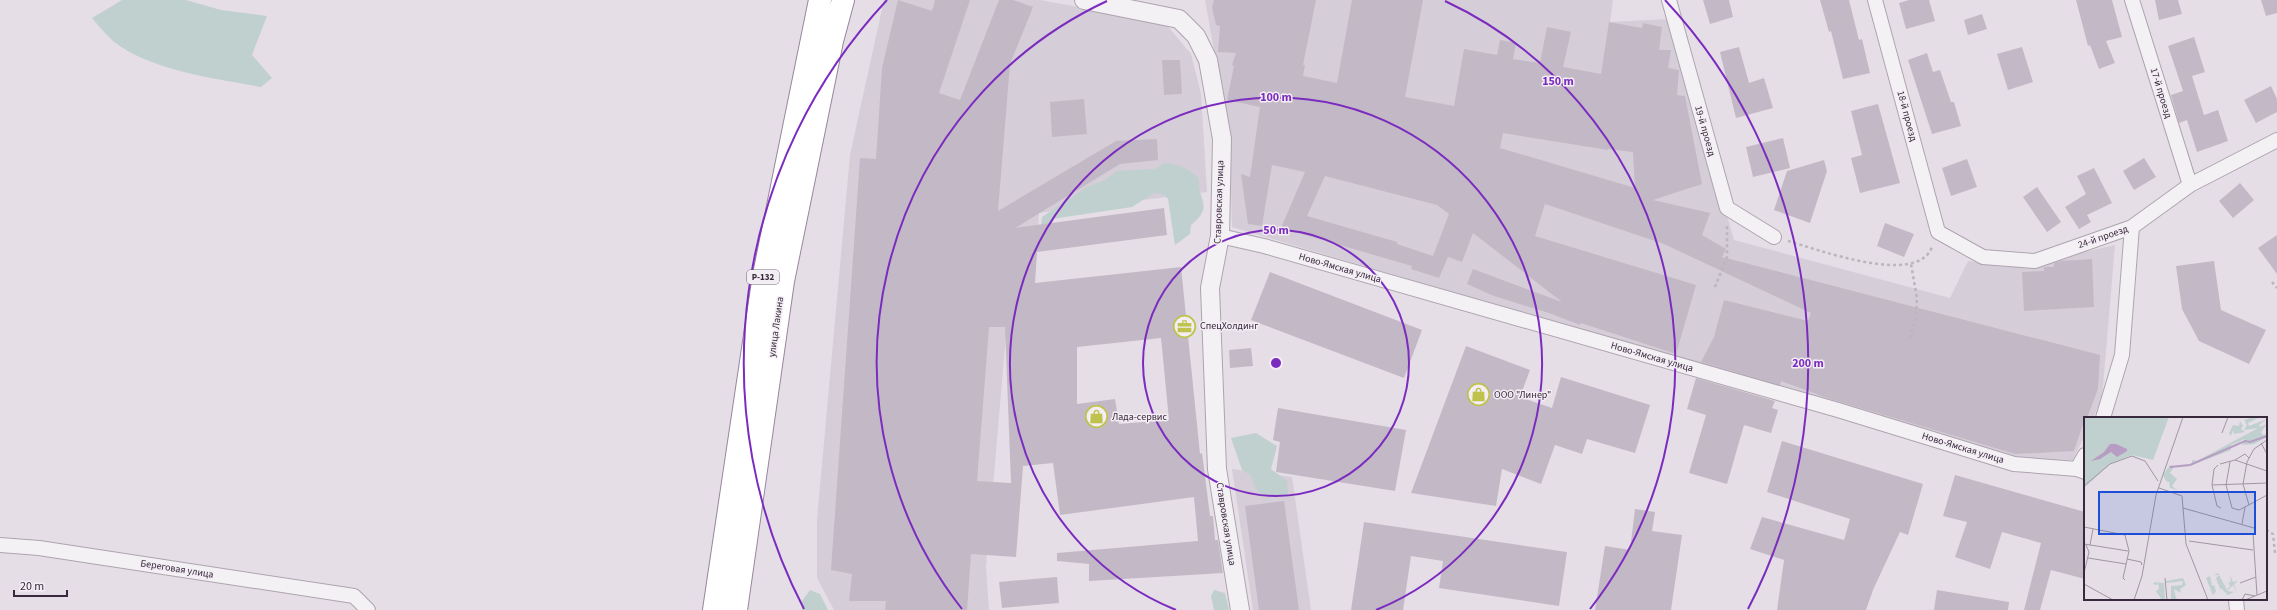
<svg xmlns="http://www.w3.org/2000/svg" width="2277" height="610" viewBox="0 0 2277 610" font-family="'Source Sans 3',sans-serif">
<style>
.built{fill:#d5cdd8}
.green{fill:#c0d0ce}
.building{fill:#c3b9c6;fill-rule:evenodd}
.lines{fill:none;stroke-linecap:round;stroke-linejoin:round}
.minor-casing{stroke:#aea4b0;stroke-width:16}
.tertiary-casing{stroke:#aea4b0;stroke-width:20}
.trunk-casing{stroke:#97879c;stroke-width:24}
.path{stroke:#bcb5be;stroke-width:2.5;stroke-dasharray:3 3;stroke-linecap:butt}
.minor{stroke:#f4f1f5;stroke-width:14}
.tertiary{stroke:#f4f1f5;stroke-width:18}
.trunk{stroke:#fff;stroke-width:22}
.ring{fill:none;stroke:#7b2cbf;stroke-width:2}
.labels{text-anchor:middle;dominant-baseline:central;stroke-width:3;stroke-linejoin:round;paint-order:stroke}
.shield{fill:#f3edf4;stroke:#706473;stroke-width:1}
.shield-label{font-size:9px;font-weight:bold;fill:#38293c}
.street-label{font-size:10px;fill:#38293c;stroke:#f3edf4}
.poi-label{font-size:10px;fill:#38293c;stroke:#f3edf4;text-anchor:start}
.inset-river{fill:none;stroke:#b79cc4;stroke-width:2}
.inset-road{fill:none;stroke:#a096a2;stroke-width:1}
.view{fill:#1d4ed8;fill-opacity:0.15;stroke:#1d4ed8;stroke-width:2}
.inset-edge{fill:none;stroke:#38293c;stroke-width:2}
.centre{fill:#7b2cbf;stroke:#f3edf4;stroke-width:2}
.ring-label{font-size:12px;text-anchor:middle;font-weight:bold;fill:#7b2cbf;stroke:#f3edf4;stroke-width:3;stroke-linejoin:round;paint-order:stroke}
</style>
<rect width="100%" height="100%" fill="#e5dee6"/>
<path class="built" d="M 884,0 L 1040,0 L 1165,23 L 1191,54 L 1201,94 L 1207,192 L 1039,213 L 1033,312 L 1006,335 L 986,567 L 989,610 L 834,610 L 817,578 L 817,520 L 850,155 Z
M 1205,0 L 1613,0 L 1610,22 L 1670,19 L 1734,240 L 1950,298 L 1968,261 L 2017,267 L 2115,245 L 2102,398 L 2093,418 L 2085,418 L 2085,434 L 2073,460 L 2018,459 L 1232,227 L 1230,139 Z
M 1232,469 L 1292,477 L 1311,610 L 1253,610 Z"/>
<path class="green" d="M 122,0 L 186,0 L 221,10 L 267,16 L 252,55 L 272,78 L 261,87 C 214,78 151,71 113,41 C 105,34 99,26 92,18 Z
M 1165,163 C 1177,164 1191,169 1199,179 C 1197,201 1215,205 1191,225 L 1190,234 L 1175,245 L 1168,199 L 1165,195 L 1154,193 L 1132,207 L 1052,219 L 1049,243 L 1039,248 L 1042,217 L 1087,187 L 1105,180 L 1117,171 L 1155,169 Z
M 1256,433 L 1277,446 L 1271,469 L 1287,481 L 1288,496 C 1265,495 1258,501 1251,475 L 1242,470 L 1231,438 Z
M 810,590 L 820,594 L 828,610 L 802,610 L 802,601 Z
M 1214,590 L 1225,593 L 1229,610 L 1214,610 L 1211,596 Z"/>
<path class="building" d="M 898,0 L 932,11 L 935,0 L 970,0 L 939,93 L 960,100 L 999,0 L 1013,0 L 1033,7 L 1010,64 L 998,211 L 1116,141 L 1157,139 L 1158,160 L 1120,164 L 1015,228 L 1164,208 L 1167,235 L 1037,252 L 1035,283 L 1181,267 L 1200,454 L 1202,453 L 1210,516 L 1213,516 L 1215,540 L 1218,540 L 1223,573 L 1089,581 L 1089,564 L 1057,561 L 1057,553 L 1198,541 L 1194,497 L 1060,515 L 1053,463 L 1023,466 L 1016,557 L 971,554 L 967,610 L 885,610 L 886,601 L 849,601 L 852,574 L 831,570 L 860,158 L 876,159 L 882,68 ZM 989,327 L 1005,327 L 1011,483 L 977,481 ZM 1161,338 L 1169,420 L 1119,424 L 1115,399 L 1077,404 L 1077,347 Z
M 1214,0 L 1316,0 L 1303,65 L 1305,65 L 1303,76 L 1337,83 L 1352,0 L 1423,0 L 1405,97 L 1454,106 L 1464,49 L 1497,55 L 1500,40 L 1516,43 L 1513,59 L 1540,63 L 1547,27 L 1571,32 L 1563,67 L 1601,74 L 1609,22 L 1642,28 L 1643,23 L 1662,27 L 1659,50 L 1671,50 L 1668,68 L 1679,70 L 1677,95 L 1685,96 L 1702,184 L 1653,200 L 1710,213 L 1702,235 L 1726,249 L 1722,257 L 2100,355 L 2098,389 L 2087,418 L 2085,418 L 2074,451 L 2015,454 L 1827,398 L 1781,381 L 1780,385 L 1701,362 L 1714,337 L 1724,300 L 1808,321 L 1811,313 L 1664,244 L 1545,204 L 1535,236 L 1696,285 L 1676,354 L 1581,323 L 1580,325 L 1549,313 L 1494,296 L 1467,284 L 1473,269 L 1562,302 L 1473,233 L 1462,262 L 1448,257 L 1439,278 L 1411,269 L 1412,266 L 1281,228 L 1305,172 L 1272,165 L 1262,226 L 1248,224 L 1241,174 L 1250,177 L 1260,107 L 1227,100 L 1234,66 L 1232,65 L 1236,53 L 1218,52 L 1220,26 L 1216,25 L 1212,7 ZM 1503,133 L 1608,150 L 1608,149 L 1633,152 L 1635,188 L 1500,148 ZM 1325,176 L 1437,205 L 1449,214 L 1433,256 L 1397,244 L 1397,242 L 1307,216 Z
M 1703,0 L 1729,0 L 1733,17 L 1710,24 Z
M 1820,0 L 1849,0 L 1859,40 L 1862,39 L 1870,73 L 1843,79 L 1831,31 L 1829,32 Z
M 1909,0 L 1929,0 L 1935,21 L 1906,29 L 1899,3 Z
M 2076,0 L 2112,0 L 2122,37 L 2106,41 L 2115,63 L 2099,69 L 2090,45 L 2088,46 Z
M 2155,0 L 2178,0 L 2182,14 L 2159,20 Z
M 2261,0 L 2277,0 L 2277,13 L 2266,16 Z
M 1982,14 L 1987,29 L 1968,35 L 1964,20 Z
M 2194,37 L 2205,72 L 2192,76 L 2204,115 L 2218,110 L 2228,141 L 2197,152 L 2187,120 L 2179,123 L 2171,95 L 2183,91 L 2168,46 Z
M 1739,47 L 1749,83 L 1764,78 L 1773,108 L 1736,118 L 1720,52 Z
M 2022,47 L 2033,82 L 2008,90 L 1997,54 Z
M 1927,53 L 1933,72 L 1940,70 L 1951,102 L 1954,102 L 1961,126 L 1932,134 L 1908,60 Z
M 1162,60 L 1180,60 L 1182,94 L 1164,95 Z
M 2271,86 L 2277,99 L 2277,112 L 2256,123 L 2244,100 Z
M 1084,99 L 1087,134 L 1052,137 L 1050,102 Z
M 1878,104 L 1900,183 L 1860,193 L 1851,158 L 1862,155 L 1851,111 Z
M 1783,138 L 1790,168 L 1753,177 L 1746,147 Z
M 2144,158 L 2156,177 L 2134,190 L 2123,171 Z
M 1967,159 L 1977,187 L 1951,196 L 1942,168 Z
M 1824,160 L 1827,171 L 1810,223 L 1774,210 L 1787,171 Z
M 2094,168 L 2112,203 L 2087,215 L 2091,222 L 2079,229 L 2065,207 L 2086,194 L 2077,176 Z
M 2240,183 L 2254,200 L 2233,218 L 2219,201 Z
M 2037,187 L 2061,222 L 2047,232 L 2023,197 Z
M 1885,223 L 1914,234 L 1904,257 L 1877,246 Z
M 2277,235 L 2277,274 L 2258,248 Z
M 2092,259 L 2094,307 L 2024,311 L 2022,272 L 2044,271 L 2044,267 L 2054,267 L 2054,263 L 2061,261 Z
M 2214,261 L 2221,310 L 2266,330 L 2249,364 L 2199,341 L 2182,309 L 2176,266 Z
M 1270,272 L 1422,330 L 1404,378 L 1251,320 Z
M 1466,346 L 1530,370 L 1520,397 L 1552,408 L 1561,377 L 1650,405 L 1635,453 L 1587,439 L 1582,454 L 1555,445 L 1541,484 L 1502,469 L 1496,506 L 1411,493 Z
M 1251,348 L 1253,366 L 1230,368 L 1229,350 Z
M 1696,378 L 1775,401 L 1772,408 L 1778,410 L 1771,433 L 1744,425 L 1727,484 L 1689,473 L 1706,415 L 1687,409 Z
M 1278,408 L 1406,430 L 1395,491 L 1276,472 L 1280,442 L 1273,440 Z
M 1782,441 L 1923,484 L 1908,535 L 1900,532 L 1873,590 L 1866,610 L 1777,610 L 1784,560 L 1750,549 L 1762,517 L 1844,540 L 1850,519 L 1767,492 Z
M 1955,475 L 2085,512 L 2085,579 L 2051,570 L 2040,610 L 2024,610 L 2041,543 L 2002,532 L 1990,569 L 1955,557 L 1967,522 L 1943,516 Z
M 1284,501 L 1299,610 L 1259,610 L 1245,506 Z
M 1635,509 L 1655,512 L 1652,531 L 1682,535 L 1671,610 L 1595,610 L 1605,546 L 1630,550 Z
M 1364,522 L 1567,552 L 1559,606 L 1439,588 L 1443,561 L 1411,556 L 1403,610 L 1351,610 Z
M 1057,577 L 1059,603 L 1002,608 L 999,582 Z
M 1937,590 L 2009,602 L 2008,610 L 1934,610 Z"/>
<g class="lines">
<defs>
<path id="minor" d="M 1669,0 L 1727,208 L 1774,237
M 1875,0 L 1938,232 L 1983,257 L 2035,261 L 2132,227 L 2190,185 L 2277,140
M 2132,0 L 2190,185
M 1220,236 L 1264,246 L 1838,410 L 2014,464 L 2077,469 L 2085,472
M 2103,418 L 2122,355 L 2132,227
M 2077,469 L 2085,455
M 0,545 L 39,548 L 354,596 L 368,610
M 2236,600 L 2237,610"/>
<path id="tertiary" d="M 1084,0 L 1179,19 L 1196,36 L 1208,60 L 1222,139 L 1220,236 L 1210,288 L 1217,469 L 1240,610"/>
<path id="trunk" d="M 714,610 L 764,275 L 820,0
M 736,610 L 783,281 L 832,41 L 843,0"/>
</defs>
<use href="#minor" class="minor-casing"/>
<use href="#tertiary" class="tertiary-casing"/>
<use href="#trunk" class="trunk-casing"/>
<path class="path" d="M 1788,241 C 1817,249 1917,287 1932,247
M 2272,282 L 2277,288
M 1715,287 L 1727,257 L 1727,226
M 1910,338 L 1916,318 L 1917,298 L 1911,264
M 2266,530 L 2273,534 L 2275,553"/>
<use href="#minor" class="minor"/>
<use href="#tertiary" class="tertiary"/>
<use href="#trunk" class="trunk"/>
</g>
<g class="ring">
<circle cx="1276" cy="363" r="133"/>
<path d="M1176 610A266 266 0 1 1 1376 610"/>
<path d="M962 609A399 399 0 0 1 1107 1M1445 1A399 399 0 0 1 1590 609"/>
<path d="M804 609A532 532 0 0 1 887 0M1665 0A532 532 0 0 1 1748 609"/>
</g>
<defs>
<symbol id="office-ring" viewBox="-11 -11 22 22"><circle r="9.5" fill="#f3edf4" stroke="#bfc24d" stroke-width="1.5"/><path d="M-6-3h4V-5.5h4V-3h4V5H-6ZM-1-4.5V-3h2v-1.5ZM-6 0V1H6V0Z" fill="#bfc24d"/></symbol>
<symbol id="shop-ring" viewBox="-11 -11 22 22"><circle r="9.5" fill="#f3edf4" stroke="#bfc24d" stroke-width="1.5"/><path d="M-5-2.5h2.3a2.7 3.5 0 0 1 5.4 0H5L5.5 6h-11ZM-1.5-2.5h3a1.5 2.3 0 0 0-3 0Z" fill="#bfc24d"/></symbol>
</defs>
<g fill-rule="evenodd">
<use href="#office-ring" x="1172" y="314" width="25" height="25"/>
<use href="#shop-ring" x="1466" y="382" width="25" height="25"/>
<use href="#shop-ring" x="1084" y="404" width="25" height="25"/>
</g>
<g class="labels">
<rect class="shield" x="747" y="270" width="32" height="14" rx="3"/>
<g class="shield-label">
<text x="763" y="277">Р-132</text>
</g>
<g class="street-label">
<text transform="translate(2161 93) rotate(73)">17-й проезд</text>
<text transform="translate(1907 116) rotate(75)">18-й проезд</text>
<text transform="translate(1705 131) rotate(74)">19-й проезд</text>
<text transform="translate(1219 202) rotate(-88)">Ставровская улица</text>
<text transform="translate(2103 237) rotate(-19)">24-й проезд</text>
<text transform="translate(1340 268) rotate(16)">Ново-Ямская улица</text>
<text transform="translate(776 327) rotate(-82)">улица Лакина</text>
<text transform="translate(1652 357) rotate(16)">Ново-Ямская улица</text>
<text transform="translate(1963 448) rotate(17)">Ново-Ямская улица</text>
<text transform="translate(1226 524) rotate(81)">Ставровская улица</text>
<text transform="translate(177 569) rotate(9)">Береговая улица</text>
</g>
<g class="poi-label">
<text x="1200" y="326">СпецХолдинг</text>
<text x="1494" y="395">ООО "Линер"</text>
<text x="1112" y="417">Лада-сервис</text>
</g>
</g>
<g transform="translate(2084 417)">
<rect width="183" height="183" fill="#e5dee6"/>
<path d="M 0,0 L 85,0 L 69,43 L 48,38 L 26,47 L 0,71 ZM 159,0 L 161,3 L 168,0 L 174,1 L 164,6 L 165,9 L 183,2 L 175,8 L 176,10 L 183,7 L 177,15 L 179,18 L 183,17 L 183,20 L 170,27 L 158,28 L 161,22 L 147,28 L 147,33 L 108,48 L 108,43 L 113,44 L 174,11 L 160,13 L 163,8 ZM 156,4 L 159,9 L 157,12 L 161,15 L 150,17 L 149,13 L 147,19 L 145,16 L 149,8 L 155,9 ZM 86,48 L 90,50 L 86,56 L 93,62 L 88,69 L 93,73 L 86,71 L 85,65 L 82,64 L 79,58 ZM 134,156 L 143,173 L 146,169 L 144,164 L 147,166 L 146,158 L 149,165 L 153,164 L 152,162 L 153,165 L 150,167 L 153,177 L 149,168 L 143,174 L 150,175 L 144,178 L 137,171 L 137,174 L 132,161 L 135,158 L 130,158 ZM 126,159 L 128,169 L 130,168 L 132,174 L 129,178 L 122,161 ZM 99,161 L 102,168 L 96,172 L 97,176 L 90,172 L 92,181 L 95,183 L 87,183 L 87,169 L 98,168 L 99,164 L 82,166 L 82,164 ZM 71,165 L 80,166 L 81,183 L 78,183 L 72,174 L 75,172 L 74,165 L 73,168 L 69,167 Z" fill="#c0d0ce"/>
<path d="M 26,27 L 32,27 L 43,32 L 43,34 L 33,40 L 27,35 L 16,42 L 7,44 L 20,35 Z" fill="#b79cc4"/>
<path class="inset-river" d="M 86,50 L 106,48 L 161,24 L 166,25 L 183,19"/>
<path class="inset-road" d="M 138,16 L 144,0M 177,26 L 183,37M 151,43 L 183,54M 146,45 L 142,68 L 148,91 L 155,93 L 161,90 L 183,78M 136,47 L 151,43 L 161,37 L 165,41M 134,48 L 130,52 L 128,68 L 133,89 L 137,91M 128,68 L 183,66M 0,69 L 26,47 L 48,39 L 61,44 L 74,64M 75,71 L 98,79 L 102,127 L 124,183M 165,88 L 159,67 L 163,45 L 170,32 L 183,23M 99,91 L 170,111M 158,107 L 161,90M 0,110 L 41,118 L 45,134 L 39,161 L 41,163M 169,116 L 173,178M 105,124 L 169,133M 0,127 L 44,134M 6,128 L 9,112M 4,141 L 42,147M 43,142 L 57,145 L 58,148M 0,156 L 5,135 L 2,128M 81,161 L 83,183M 156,166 L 172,160M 0,167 L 29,183M 50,183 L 58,159 L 72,78 L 99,0M 158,183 L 161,177 L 171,179M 161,183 L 183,174"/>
<path class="view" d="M 15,75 L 171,75 L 171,117 L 15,117 Z"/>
<rect width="183" height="183" class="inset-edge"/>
</g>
<circle cx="1276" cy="363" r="6" class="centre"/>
<g class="ring-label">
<text x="1558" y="85">150 m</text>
<text x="1276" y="101">100 m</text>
<text x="1276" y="234">50 m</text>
<text x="1808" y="367">200 m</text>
</g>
<path d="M14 590v6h53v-6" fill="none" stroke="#38293c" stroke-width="2"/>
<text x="20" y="590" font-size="12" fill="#38293c" stroke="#f3edf4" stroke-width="3" paint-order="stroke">20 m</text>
</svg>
